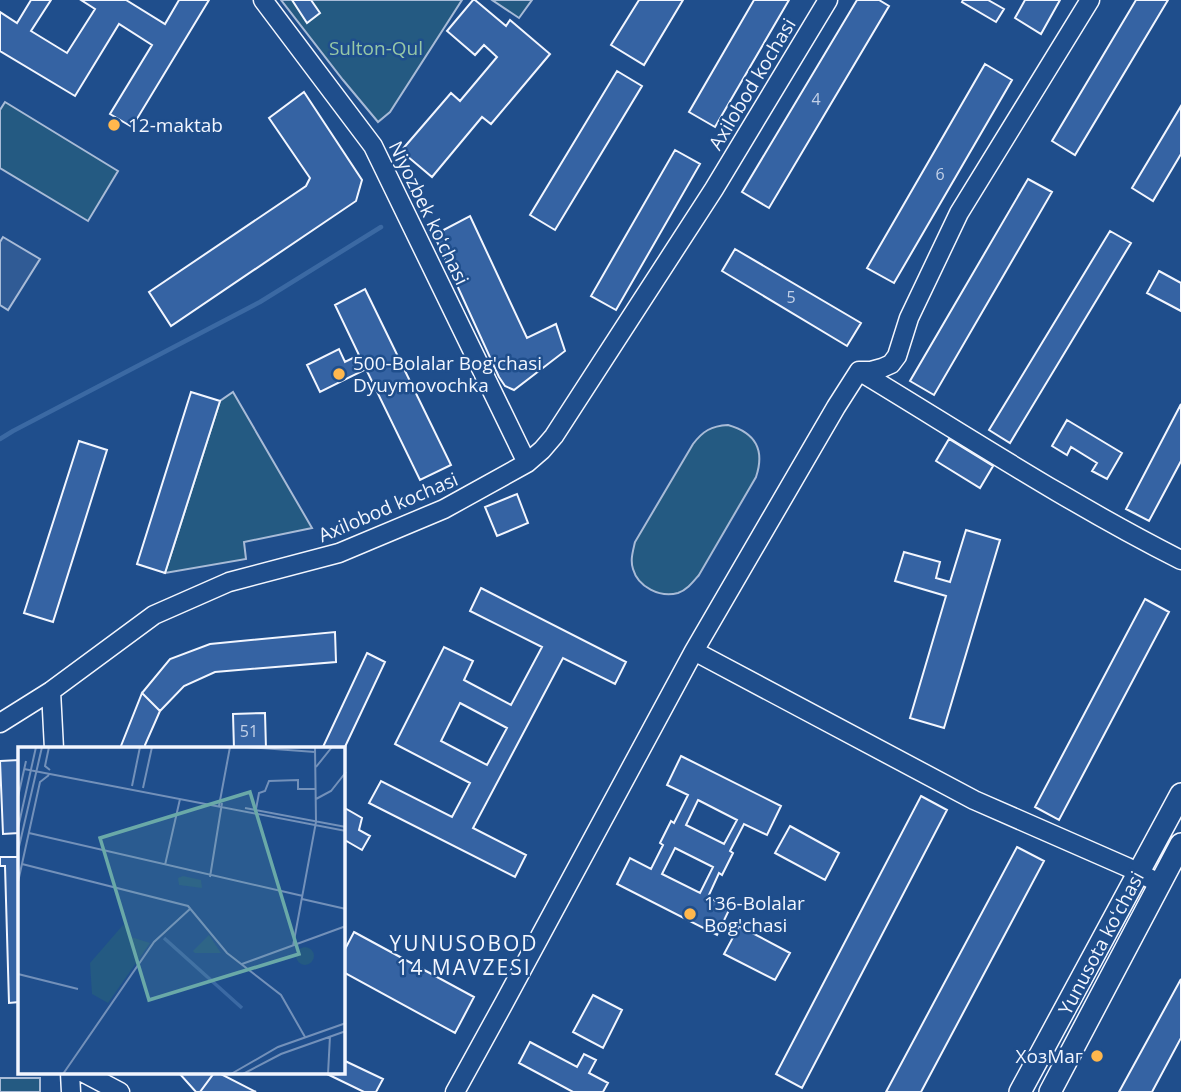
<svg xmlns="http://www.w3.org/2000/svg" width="1181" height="1092" viewBox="0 0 1181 1092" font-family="'Open Sans',sans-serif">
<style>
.green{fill:#245a82;stroke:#a8bbd7;stroke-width:2}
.parking{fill:#305b95;stroke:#a8bbd7;stroke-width:2}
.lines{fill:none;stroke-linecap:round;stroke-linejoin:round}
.stream{stroke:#3b69a3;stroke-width:4.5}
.building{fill:#3563a3;stroke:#f2f6ff;stroke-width:2;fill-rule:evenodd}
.minor-casing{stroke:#f2f6ff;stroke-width:21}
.major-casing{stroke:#f2f6ff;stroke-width:24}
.minor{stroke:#1f4e8c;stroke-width:18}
.major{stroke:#1f4e8c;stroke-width:21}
.poi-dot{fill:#ffb74d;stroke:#1f4e8c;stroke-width:2.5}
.labels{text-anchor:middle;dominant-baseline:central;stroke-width:5;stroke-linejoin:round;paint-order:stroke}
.number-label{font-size:16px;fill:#c3d1e8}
.park-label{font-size:19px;fill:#97c8a6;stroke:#1f4e8c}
.street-label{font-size:19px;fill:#f2f6ff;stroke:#1f4e8c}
.poi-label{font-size:19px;fill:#f2f6ff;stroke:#1f4e8c;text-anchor:start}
.neighbourhood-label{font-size:21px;letter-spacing:2px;fill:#f2f6ff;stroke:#1f4e8c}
.inset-river{fill:none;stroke:#3b69a3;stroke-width:3.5}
.inset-road{fill:none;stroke:#7391ba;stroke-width:2}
.view{fill:#6aa9a8;fill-opacity:0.15;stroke:#6aa9a8;stroke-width:3.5}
.inset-edge{fill:none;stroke:#f2f6ff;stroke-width:3.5}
</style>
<rect width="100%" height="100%" fill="#1f4e8c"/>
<path class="green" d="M 281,0 L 462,0 L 390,112 L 378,122 L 343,80 Z
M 492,0 L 532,0 L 519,18 Z
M 5,102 L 118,171 L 88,221 L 0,168 L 0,110 Z
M 233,392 L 312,528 L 244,542 L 246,559 L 165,573 L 220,401 Z
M 728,425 C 756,433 765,450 756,477 L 699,575 C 693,582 687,590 678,593 C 660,598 638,587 633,569 C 630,560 633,551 635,542 L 693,444 C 703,431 711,426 728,425 Z
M 0,1078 L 40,1078 L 40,1092 L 0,1092 Z"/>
<path class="parking" d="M 3,237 L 40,259 L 8,310 L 0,305 L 0,242 Z"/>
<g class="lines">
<path class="stream" d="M 0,439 L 13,431 L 260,302 L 381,227"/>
</g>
<path class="building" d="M 31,0 L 51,0 L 31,31 L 67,53 L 95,9 L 81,0 L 126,0 L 165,24 L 179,0 L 209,0 L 132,127 L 110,114 L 152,45 L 119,24 L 75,96 L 0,51 L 0,12 L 17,23 Z
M 292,0 L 311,0 L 320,13 L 307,23 Z
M 473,0 L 475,0 L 506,26 L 510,20 L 550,54 L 491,124 L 482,117 L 432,177 L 401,151 L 451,93 L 460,101 L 497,57 L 484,45 L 475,55 L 447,31 Z
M 639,0 L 683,0 L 644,65 L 611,45 Z
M 754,0 L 789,0 L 715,127 L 689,112 Z
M 857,0 L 879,0 L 889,6 L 769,208 L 742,192 Z
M 963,0 L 988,0 L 1004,9 L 996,22 L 962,2 Z
M 1025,0 L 1060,0 L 1041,34 L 1015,18 Z
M 1136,0 L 1168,0 L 1075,155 L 1052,141 Z
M 985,64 L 1012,80 L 894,283 L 867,268 Z
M 617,71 L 642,86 L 555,230 L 530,215 Z
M 304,92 L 362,180 L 356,201 L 171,326 L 149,292 L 306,186 L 310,178 L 269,118 Z
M 1181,106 L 1181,154 L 1153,201 L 1132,188 Z
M 675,150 L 700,164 L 616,310 L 591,296 Z
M 1028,179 L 1052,192 L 934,395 L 910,381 Z
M 470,216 L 527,338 L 556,324 L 565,351 L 514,390 L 505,386 L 499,377 L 434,235 Z
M 1110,231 L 1131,243 L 1010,443 L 989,430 Z
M 735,249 L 861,323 L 847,346 L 722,271 Z
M 1159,271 L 1181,283 L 1181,311 L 1147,293 Z
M 365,289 L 451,465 L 420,480 L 366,369 L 320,392 L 307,365 L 339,349 L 345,362 L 359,355 L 335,305 Z
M 191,392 L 220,401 L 165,573 L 137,564 Z
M 1181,404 L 1181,461 L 1149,521 L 1126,509 Z
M 1067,420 L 1122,453 L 1107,479 L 1092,471 L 1097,463 L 1071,447 L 1067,455 L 1052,446 Z
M 949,439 L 993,466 L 980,488 L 936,461 Z
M 79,441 L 107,450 L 53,622 L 24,613 Z
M 517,494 L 528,523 L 497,536 L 485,507 Z
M 966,530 L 1000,540 L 944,728 L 910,718 L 946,596 L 895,581 L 904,552 L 940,562 L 936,578 L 950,582 Z
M 481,588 L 626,662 L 615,684 L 563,658 L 473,828 L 526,855 L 515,877 L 369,803 L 381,781 L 452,817 L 470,783 L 395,744 L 444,647 L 473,661 L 464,680 L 511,705 L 542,647 L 470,611 ZM 460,703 L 507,728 L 487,765 L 441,741 Z
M 1145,599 L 1169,612 L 1059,820 L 1035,807 Z
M 335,632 L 336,662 L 215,672 L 184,686 L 160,711 L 142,693 L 170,659 L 210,644 Z
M 367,653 L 385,662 L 343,751 L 343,749 L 322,749 Z
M 142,693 L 160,711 L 145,745 L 145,749 L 121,749 L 121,746 Z
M 265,713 L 266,749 L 234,749 L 233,714 Z
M 681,756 L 781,806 L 767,835 L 744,824 L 730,851 L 733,853 L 722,875 L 719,873 L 708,897 L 730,908 L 717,935 L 617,884 L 630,858 L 651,869 L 663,845 L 660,843 L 671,821 L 674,823 L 688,795 L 667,785 ZM 698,800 L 737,820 L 724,844 L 686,825 ZM 675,848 L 713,867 L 700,893 L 662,874 Z
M 19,760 L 19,833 L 3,834 L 0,761 Z
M 921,796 L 947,810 L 802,1088 L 776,1074 Z
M 343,807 L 362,818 L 359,830 L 370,836 L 362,850 L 343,839 Z
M 790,826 L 839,853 L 825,880 L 775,853 Z
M 1017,847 L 1044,861 L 921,1092 L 886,1092 Z
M 0,857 L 19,857 L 19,1002 L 9,1003 L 5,866 L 0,866 Z
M 739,926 L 790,953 L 775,980 L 724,954 Z
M 354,932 L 474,997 L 455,1033 L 343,972 L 343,953 Z
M 1181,979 L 1181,1038 L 1152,1092 L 1119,1092 Z
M 593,995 L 622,1010 L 603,1048 L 573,1032 Z
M 530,1042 L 577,1067 L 584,1054 L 596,1060 L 589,1073 L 608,1083 L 603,1092 L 573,1092 L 519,1063 Z
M 343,1060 L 383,1079 L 376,1092 L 364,1092 L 325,1073 L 343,1073 Z
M 179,1073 L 214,1073 L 200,1092 L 196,1092 Z
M 214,1073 L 219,1073 L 256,1092 L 200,1092 Z"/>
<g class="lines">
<defs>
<path id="minor" d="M 263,0 L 373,146 L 527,463
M 859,371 C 965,435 1070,504 1181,560
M 694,651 L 974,800 L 1127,867 L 1151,879
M 51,691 L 54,749
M 0,723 L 51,691 L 154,615 L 229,582 L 339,553 L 444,509 L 527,463 L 542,450 L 554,436 L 714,189 L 828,0
M 70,1073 L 71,1092
M 84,1073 L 120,1092
M 455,1092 L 504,1003 L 694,651 L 836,407 L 859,371 L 871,371 L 882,368 L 891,364 L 897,356 L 909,318 L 959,213 L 1090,0"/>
<path id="major" d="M 1020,1092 L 1181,794
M 1050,1092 L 1181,844"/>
</defs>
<use href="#minor" class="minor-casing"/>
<use href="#major" class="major-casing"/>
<use href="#minor" class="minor"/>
<use href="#major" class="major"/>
</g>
<g class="poi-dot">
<circle cx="114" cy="125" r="7"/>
<circle cx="339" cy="374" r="7"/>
<circle cx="690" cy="914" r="7"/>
<circle cx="1097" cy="1056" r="7"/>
</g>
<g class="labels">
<g class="number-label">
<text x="816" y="99">4</text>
<text x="940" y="174">6</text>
<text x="791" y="297">5</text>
<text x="249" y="731">51</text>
</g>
<g class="park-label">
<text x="376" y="48">Sulton-Qul</text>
</g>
<g class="street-label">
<text transform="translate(752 84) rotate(-59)">Axilobod kochasi</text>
<text transform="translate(429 213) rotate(64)">Niyozbek koʻchasi</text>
<text transform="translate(388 507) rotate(-23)">Axilobod kochasi</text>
<text transform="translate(1101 943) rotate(-62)">Yunusota koʻchasi</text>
</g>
<g class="poi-label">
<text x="128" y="125">12-maktab</text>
<text x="353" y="363">500-Bolalar Bog'chasi<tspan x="353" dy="22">Dyuymovochka</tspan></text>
<text x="704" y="903">136-Bolalar<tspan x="704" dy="22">Bog'chasi</tspan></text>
<text x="1083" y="1056" text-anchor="end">ХозМаг</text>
</g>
<g class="neighbourhood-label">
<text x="464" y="943">YUNUSOBOD<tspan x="464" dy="24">14 MAVZESI</tspan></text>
</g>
</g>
<g transform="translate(18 747)">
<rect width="327" height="327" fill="#1f4e8c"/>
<path d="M 165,129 L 183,133 L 184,141 L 161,138 L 160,131 ZM 105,178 L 112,181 L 110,189 L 132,196 L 90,256 L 74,247 L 72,216 ZM 191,188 L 203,206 L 177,206 L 175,204 ZM278 209a9 9 0 1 1 18 0a9 9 0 1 1-18 0Z" fill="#245a82"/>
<path class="inset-river" d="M 146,191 L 224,261"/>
<path class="inset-road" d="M 31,0 L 27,19 L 32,23M 229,0 L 297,5M 298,20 L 314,0M 6,22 L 328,84M 114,39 L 122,0M 125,41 L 134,0M 0,50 L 8,14M 298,52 L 313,44 L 328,25M 201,59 L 212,0M 227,61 L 328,80M 238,62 L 241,46 L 247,44 L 251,34 L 280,33 L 280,42 L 297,42M 0,81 L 18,0M 11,86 L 285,149M 0,104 L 24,0M 4,117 L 170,159 L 209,206 L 263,248 L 287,290M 147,118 L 162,52M 192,130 L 204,56M 0,135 L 22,35 L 31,28M 284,152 L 328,162M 275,199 L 298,75 L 297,0M 224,217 L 328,179M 0,227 L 60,242M 45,327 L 136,195 L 173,161M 213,327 L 260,300 L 328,276M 225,327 L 263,307 L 328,284M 310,327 L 312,289"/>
<path class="view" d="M 232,45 L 281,207 L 131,253 L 82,91 Z"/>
<rect width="327" height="327" class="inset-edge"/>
</g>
</svg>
